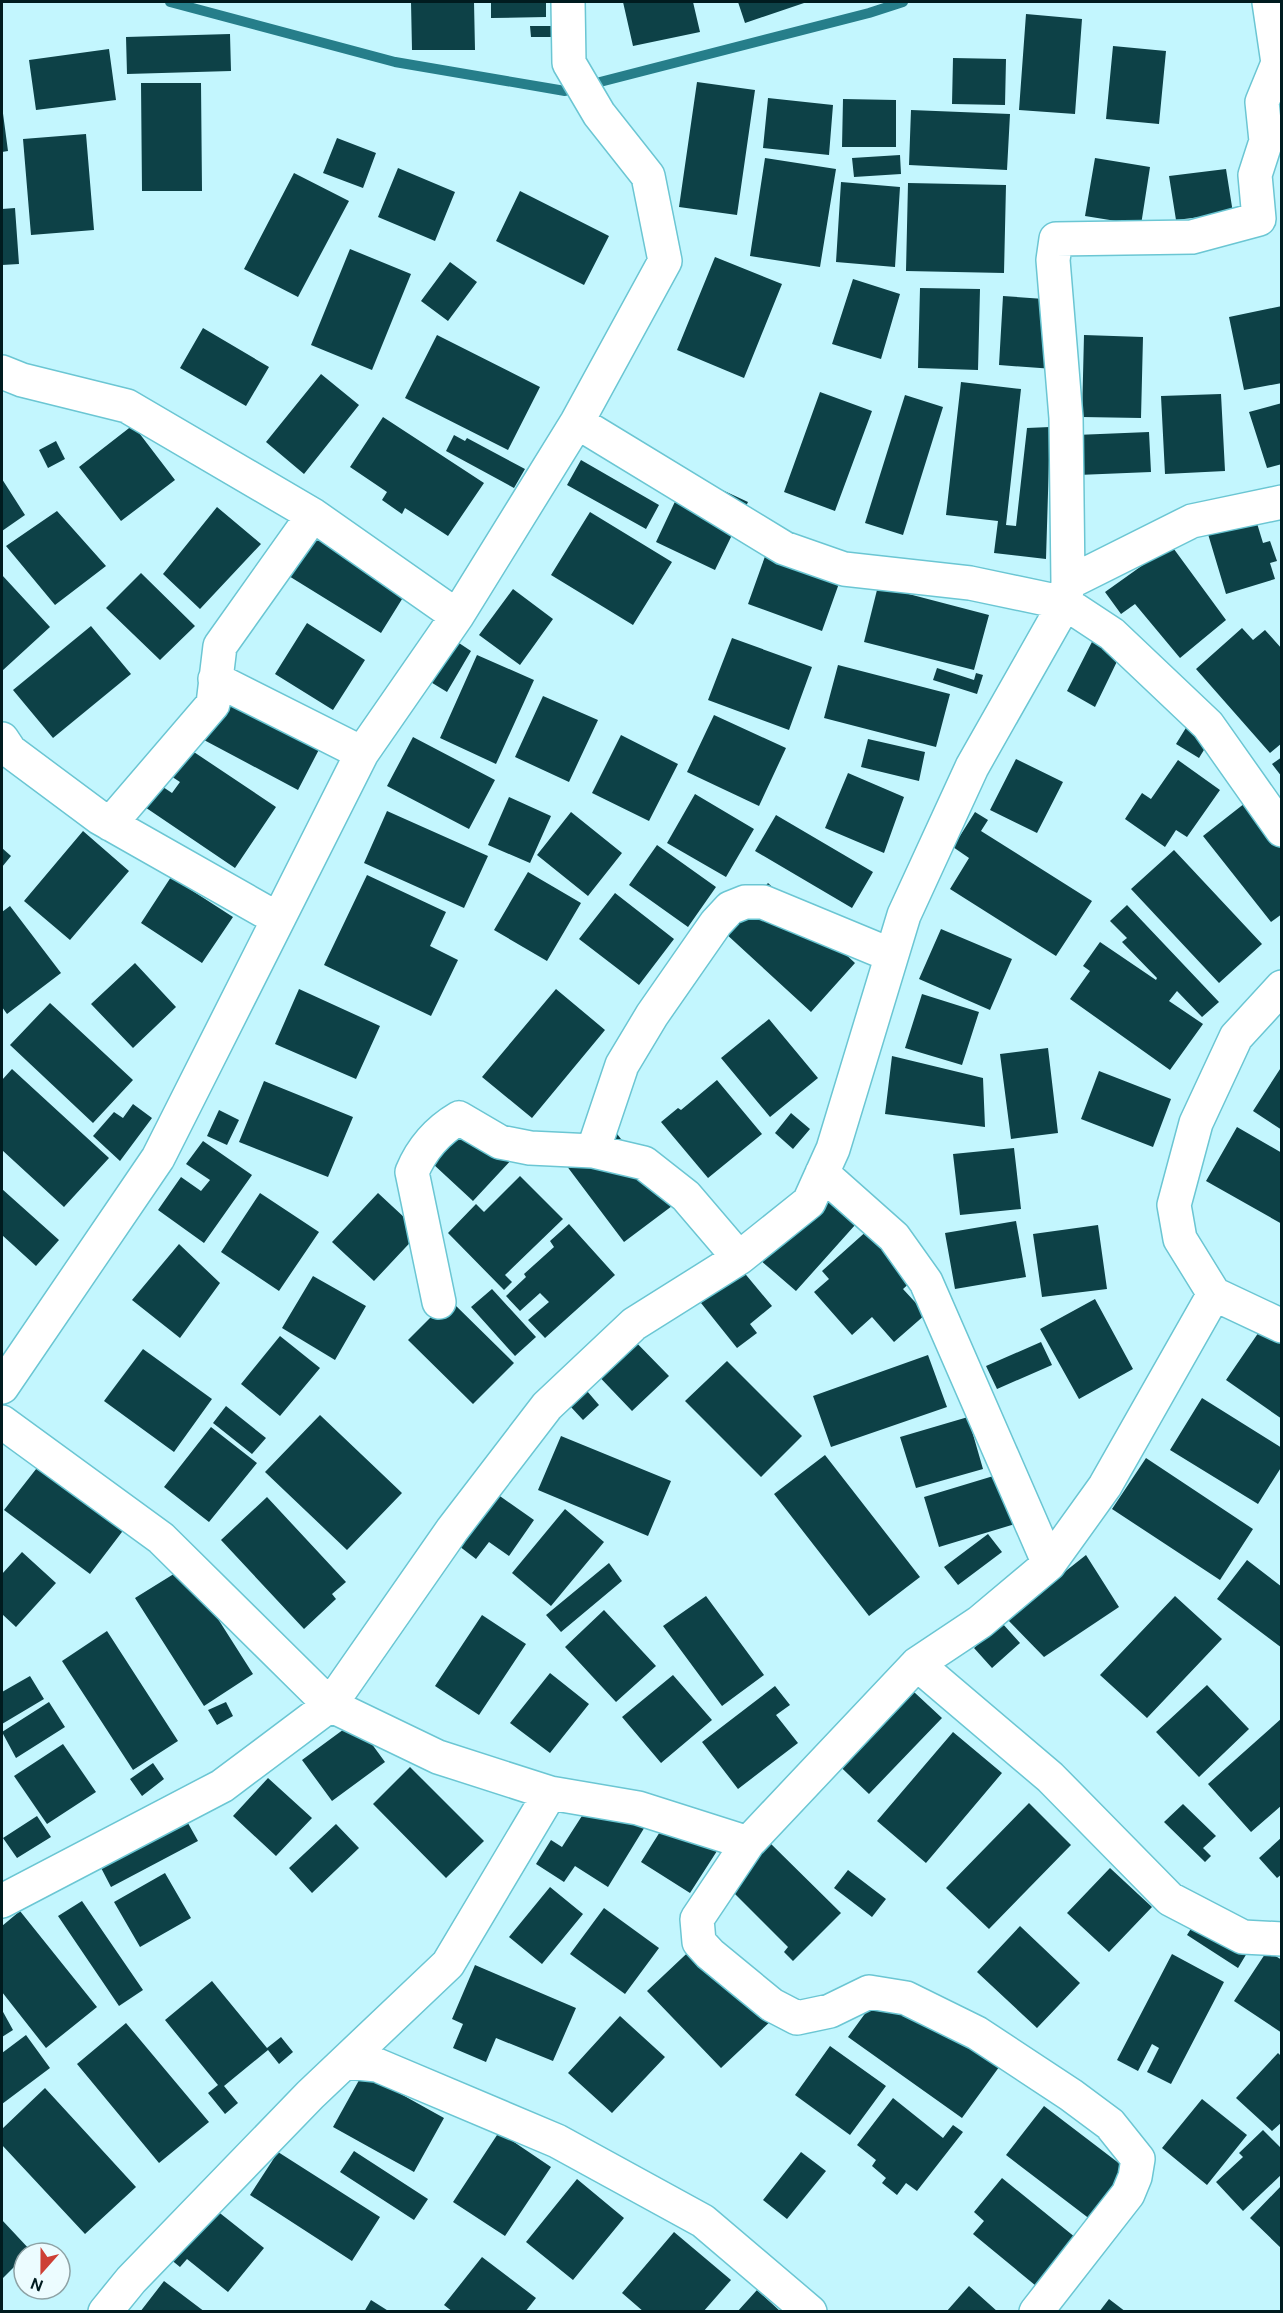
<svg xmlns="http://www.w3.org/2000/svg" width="1283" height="2313" viewBox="0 0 1283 2313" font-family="'DM Sans',sans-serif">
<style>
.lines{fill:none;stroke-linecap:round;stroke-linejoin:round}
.stream{stroke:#267e8a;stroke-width:10}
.building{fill:#0d4147}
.minor-casing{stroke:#6bc6d3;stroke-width:36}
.minor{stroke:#fff;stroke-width:33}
</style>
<rect width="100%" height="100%" fill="#c3f6fe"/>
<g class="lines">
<path class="stream" d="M 170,2 L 395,62 L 565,91 L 869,13 L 903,2"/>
</g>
<path class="building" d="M 411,2 L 474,2 L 475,50 L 412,50 Z
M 491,2 L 546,2 L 546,17 L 491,18 Z
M 623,2 L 693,2 L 700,32 L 633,46 Z
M 738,2 L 807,2 L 745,23 Z
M 1026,14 L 1082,19 L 1075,114 L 1019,110 Z
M 530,26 L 553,26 L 564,37 L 531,37 Z
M 230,34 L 231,71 L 127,74 L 126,37 Z
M 1113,46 L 1166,51 L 1159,124 L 1106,119 Z
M 109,49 L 116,100 L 36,110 L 29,60 Z
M 953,58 L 1006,59 L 1005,105 L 952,104 Z
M 697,82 L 755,90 L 737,215 L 679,207 Z
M 141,83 L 201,83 L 202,191 L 142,191 Z
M 768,98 L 833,105 L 829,155 L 763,148 Z
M 843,99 L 896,100 L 896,147 L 842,147 Z
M 2,106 L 8,151 L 2,152 Z
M 911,110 L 1010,114 L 1007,170 L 909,165 Z
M 86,134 L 94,230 L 31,235 L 23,139 Z
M 337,138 L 376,153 L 363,188 L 323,173 Z
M 900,155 L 901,174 L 854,177 L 852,158 Z
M 765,158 L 836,169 L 820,267 L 750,256 Z
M 1095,158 L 1150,167 L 1141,225 L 1085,216 Z
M 398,168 L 455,192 L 435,241 L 378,217 Z
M 1226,169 L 1233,213 L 1176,220 L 1169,176 Z
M 294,173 L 349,201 L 298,297 L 244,269 Z
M 841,182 L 900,187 L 895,267 L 836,262 Z
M 908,183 L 1006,185 L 1004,273 L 906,271 Z
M 520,191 L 609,236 L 584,285 L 496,241 Z
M 15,208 L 19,264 L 2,265 L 2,209 Z
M 350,249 L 411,274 L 372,370 L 311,345 Z
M 715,257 L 782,284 L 744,378 L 677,350 Z
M 450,262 L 477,282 L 448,321 L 421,301 Z
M 853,279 L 900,294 L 881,359 L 832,344 Z
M 920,288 L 980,289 L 978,370 L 918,368 Z
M 1003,296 L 1058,300 L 1054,369 L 999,365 Z
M 1282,306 L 1282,383 L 1244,390 L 1229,317 Z
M 203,328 L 269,367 L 246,406 L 180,368 Z
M 437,335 L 540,387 L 508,450 L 405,398 Z
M 1084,335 L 1143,337 L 1141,418 L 1082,417 Z
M 321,374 L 359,405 L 304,474 L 266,442 Z
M 961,382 L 1021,389 L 1006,525 L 1016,526 L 1027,428 L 1050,427 L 1046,559 L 994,553 L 998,521 L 946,515 Z
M 820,392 L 872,411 L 835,511 L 784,492 Z
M 1221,394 L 1225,471 L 1165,474 L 1161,396 Z
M 905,395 L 943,407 L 903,535 L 865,523 Z
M 1282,403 L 1282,464 L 1267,468 L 1249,412 Z
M 383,417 L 484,483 L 448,536 L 405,508 L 402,514 L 382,500 L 387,492 L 350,467 Z
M 133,425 L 175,480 L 121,521 L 79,467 Z
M 1149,432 L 1151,472 L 1078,475 L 1076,435 Z
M 454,435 L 465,441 L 467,438 L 525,469 L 514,488 L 446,451 Z
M 56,441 L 65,459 L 48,468 L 39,450 Z
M 581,460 L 659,505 L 646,529 L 567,485 Z
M 688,474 L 748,502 L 715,570 L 656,542 Z
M 2,479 L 25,515 L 2,531 Z
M 217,507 L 261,544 L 200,609 L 163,574 Z
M 57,511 L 106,566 L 55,605 L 6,546 Z
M 590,512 L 672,562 L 633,625 L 551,575 Z
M 1256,520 L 1263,543 L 1270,541 L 1277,561 L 1270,563 L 1275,579 L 1226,594 L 1208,534 Z
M 315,523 L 412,583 L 381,633 L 284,573 Z
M 1171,545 L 1226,620 L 1180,658 L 1135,604 L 1121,614 L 1105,592 Z
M 768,548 L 842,575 L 822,631 L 748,604 Z
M 141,573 L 195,626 L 160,660 L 106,608 Z
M 2,575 L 50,627 L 2,671 Z
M 878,586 L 989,615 L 974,670 L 864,642 Z
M 513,589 L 553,619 L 520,665 L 479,635 Z
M 307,623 L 365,660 L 333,710 L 275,674 Z
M 91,626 L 131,674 L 53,738 L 13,690 Z
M 1242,628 L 1253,640 L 1265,630 L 1282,649 L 1282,743 L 1270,753 L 1196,669 Z
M 1097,632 L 1123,649 L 1095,707 L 1067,691 Z
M 732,638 L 812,667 L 789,730 L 708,700 Z
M 453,639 L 471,651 L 447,692 L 429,681 Z
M 477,655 L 534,680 L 496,764 L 440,738 Z
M 838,665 L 950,694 L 936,747 L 824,718 Z
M 937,668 L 974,680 L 976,673 L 983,675 L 977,694 L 933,680 Z
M 232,686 L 326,736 L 298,790 L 204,740 Z
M 543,696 L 598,720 L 569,782 L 515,757 Z
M 714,715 L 786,748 L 759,806 L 687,772 Z
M 1192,718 L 1215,732 L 1199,758 L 1176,744 Z
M 621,735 L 678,764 L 649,821 L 592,793 Z
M 413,737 L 495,780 L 469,829 L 387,786 Z
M 173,738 L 276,807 L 235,868 L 133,799 L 148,777 L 172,793 L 180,782 L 154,765 Z
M 868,739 L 925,752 L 919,781 L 861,767 Z
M 1282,757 L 1282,777 L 1272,764 Z
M 1016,759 L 1063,782 L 1037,833 L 990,810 Z
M 1178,760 L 1220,790 L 1187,837 L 1176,830 L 1165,847 L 1125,819 L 1142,793 L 1151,799 Z
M 848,773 L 904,797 L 884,853 L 825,828 Z
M 695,794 L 754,829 L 726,877 L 667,843 Z
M 1254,796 L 1282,831 L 1282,914 L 1271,922 L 1203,836 Z
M 509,797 L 551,816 L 530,863 L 488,845 Z
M 387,811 L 488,856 L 464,908 L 364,863 Z
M 571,812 L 622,853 L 588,896 L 537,855 Z
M 975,812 L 988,820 L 981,831 L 1092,901 L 1056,956 L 950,889 L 969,858 L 953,847 Z
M 776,815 L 873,872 L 852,908 L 755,851 Z
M 83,831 L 129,871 L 70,940 L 24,901 Z
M 657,845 L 716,887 L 688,927 L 629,885 Z
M 2,848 L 11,856 L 2,867 Z
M 1174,850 L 1262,944 L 1219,983 L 1131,889 Z
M 528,872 L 581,903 L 547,961 L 494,930 Z
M 367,875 L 446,912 L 430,946 L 458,960 L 431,1016 L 324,965 Z
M 171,877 L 233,917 L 202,963 L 141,923 Z
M 768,883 L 855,963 L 811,1012 L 724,932 Z
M 615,893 L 674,939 L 639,985 L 579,939 Z
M 1127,905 L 1219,1002 L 1202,1017 L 1177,991 L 1169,1001 L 1203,1024 L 1170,1070 L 1070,999 L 1090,971 L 1083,966 L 1100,942 L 1156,980 L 1157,978 L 1122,942 L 1127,938 L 1110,921 Z
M 10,906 L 61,973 L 7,1014 L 2,1007 L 2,912 Z
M 941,929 L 1012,959 L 990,1010 L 919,979 Z
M 135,963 L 176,1007 L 133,1048 L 91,1004 Z
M 299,989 L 380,1026 L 356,1079 L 275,1044 Z
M 556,989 L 605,1030 L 532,1118 L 482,1077 Z
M 922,994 L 979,1012 L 962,1065 L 905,1048 Z
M 50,1003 L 133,1080 L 93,1123 L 10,1045 Z
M 769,1019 L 818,1078 L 770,1117 L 721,1058 Z
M 1048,1048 L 1058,1133 L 1011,1139 L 1000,1054 Z
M 892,1056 L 983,1078 L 985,1127 L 885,1114 Z
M 1282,1066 L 1282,1130 L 1253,1111 Z
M 12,1069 L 109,1158 L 64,1207 L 2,1150 L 2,1080 Z
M 1099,1071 L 1171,1099 L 1153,1147 L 1081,1119 Z
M 717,1080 L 762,1134 L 708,1178 L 661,1122 L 678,1108 L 681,1110 Z
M 264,1081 L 353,1117 L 328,1177 L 239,1142 Z
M 133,1104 L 152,1118 L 120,1161 L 93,1136 L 114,1112 L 123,1118 Z
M 219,1110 L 239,1120 L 227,1145 L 207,1136 Z
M 459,1110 L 512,1159 L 473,1201 L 419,1151 Z
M 791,1113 L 810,1129 L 793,1149 L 775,1133 Z
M 608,1122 L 672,1206 L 624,1242 L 560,1157 Z
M 1237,1127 L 1282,1153 L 1282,1224 L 1206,1181 Z
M 203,1141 L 252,1175 L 204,1243 L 158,1210 L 181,1177 L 201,1191 L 210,1180 L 186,1164 Z
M 1014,1148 L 1021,1209 L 960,1215 L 953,1154 Z
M 520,1176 L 563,1219 L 505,1275 L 512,1282 L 504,1290 L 448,1233 L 476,1204 L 484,1212 Z
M 820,1177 L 864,1215 L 796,1291 L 752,1253 Z
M 2,1189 L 59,1240 L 36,1266 L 2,1235 Z
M 260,1193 L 319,1232 L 279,1291 L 221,1252 Z
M 378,1193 L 420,1232 L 374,1281 L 332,1242 Z
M 879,1220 L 924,1270 L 903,1289 L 926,1314 L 894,1342 L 872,1317 L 852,1335 L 814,1292 L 829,1279 L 822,1271 Z
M 1016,1221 L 1026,1277 L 955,1289 L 945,1233 Z
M 569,1224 L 615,1275 L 545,1338 L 528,1320 L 549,1302 L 540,1293 L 520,1311 L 506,1296 L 526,1277 L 524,1274 L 554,1247 L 550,1241 Z
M 1098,1225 L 1107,1289 L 1042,1297 L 1033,1234 Z
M 179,1244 L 220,1283 L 180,1338 L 132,1300 Z
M 742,1270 L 772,1306 L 750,1324 L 757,1333 L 737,1348 L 701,1303 Z
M 313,1276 L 366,1306 L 335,1360 L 282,1328 Z
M 492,1289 L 536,1337 L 515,1356 L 471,1307 Z
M 449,1299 L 514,1363 L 473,1404 L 408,1340 Z
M 1095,1299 L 1133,1369 L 1079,1399 L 1040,1329 Z
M 1263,1326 L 1282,1340 L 1282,1419 L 1226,1380 Z
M 626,1332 L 669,1376 L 632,1411 L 589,1366 Z
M 280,1336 L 320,1368 L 280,1416 L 241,1384 Z
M 1041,1342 L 1052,1365 L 997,1389 L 986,1366 Z
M 143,1349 L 212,1399 L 174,1452 L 104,1401 Z
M 928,1355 L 947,1407 L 831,1447 L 813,1396 Z
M 727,1361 L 802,1436 L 761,1477 L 685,1401 Z
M 587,1391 L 599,1405 L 583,1420 L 570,1406 Z
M 1202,1398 L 1282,1448 L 1282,1466 L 1258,1504 L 1170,1450 Z
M 226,1406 L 266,1438 L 252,1454 L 213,1423 Z
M 320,1415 L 402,1493 L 347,1550 L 265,1472 Z
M 968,1417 L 983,1469 L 916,1488 L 900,1437 Z
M 211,1427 L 257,1463 L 209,1522 L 164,1487 Z
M 561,1436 L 671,1481 L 648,1536 L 538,1490 Z
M 825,1455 L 920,1577 L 869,1616 L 774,1494 Z
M 1146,1458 L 1253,1529 L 1220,1580 L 1112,1509 Z
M 40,1464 L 125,1528 L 90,1574 L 4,1510 Z
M 1000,1474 L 1015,1524 L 939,1547 L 924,1497 Z
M 497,1494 L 534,1520 L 509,1556 L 489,1542 L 476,1559 L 459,1546 Z
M 267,1497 L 346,1582 L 332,1594 L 336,1599 L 304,1629 L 221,1540 Z
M 565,1509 L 604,1542 L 551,1606 L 512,1573 Z
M 988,1534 L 1002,1552 L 958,1585 L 944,1567 Z
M 22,1552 L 56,1583 L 16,1627 L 2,1614 L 2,1574 Z
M 1086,1555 L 1119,1607 L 1044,1657 L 1006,1618 Z
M 1247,1560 L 1282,1587 L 1282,1648 L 1217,1599 Z
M 609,1563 L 622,1581 L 561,1632 L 546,1615 Z
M 185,1567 L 253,1674 L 204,1706 L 135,1598 Z
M 706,1596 L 764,1675 L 722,1706 L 663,1626 Z
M 1175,1596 L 1222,1639 L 1147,1718 L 1100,1675 Z
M 604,1610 L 656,1666 L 616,1702 L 565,1647 Z
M 482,1615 L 526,1644 L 479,1715 L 435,1686 Z
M 1002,1623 L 1020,1643 L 992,1668 L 974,1648 Z
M 107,1631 L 178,1741 L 133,1770 L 62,1661 Z
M 550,1673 L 589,1704 L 550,1753 L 510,1723 Z
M 673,1675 L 712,1720 L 661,1763 L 622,1717 Z
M 30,1676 L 44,1699 L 2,1724 L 2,1692 Z
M 900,1679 L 942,1718 L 869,1794 L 827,1754 Z
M 1207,1685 L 1249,1729 L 1199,1777 L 1156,1732 Z
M 775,1686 L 790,1705 L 776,1715 L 798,1743 L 738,1789 L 702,1742 Z
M 49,1702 L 65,1727 L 16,1758 L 2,1732 Z
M 226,1702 L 233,1716 L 217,1725 L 208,1710 Z
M 1282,1718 L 1282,1805 L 1251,1832 L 1208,1784 Z
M 355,1721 L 385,1762 L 332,1801 L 302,1760 Z
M 953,1732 L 1002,1773 L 926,1863 L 877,1821 Z
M 63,1744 L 96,1792 L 47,1824 L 14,1776 Z
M 153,1763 L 164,1779 L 142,1796 L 130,1779 Z
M 410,1767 L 484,1841 L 446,1878 L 373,1804 Z
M 268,1778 L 312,1818 L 276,1856 L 233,1816 Z
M 596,1794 L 646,1825 L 608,1887 L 575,1866 L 564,1882 L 536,1864 L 551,1840 L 562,1847 Z
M 1029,1803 L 1071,1845 L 989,1929 L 946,1888 Z
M 1183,1804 L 1216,1836 L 1203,1848 L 1211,1856 L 1205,1862 L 1164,1822 Z
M 37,1816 L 51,1837 L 17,1858 L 3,1838 Z
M 184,1816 L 198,1841 L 111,1887 L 98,1862 Z
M 668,1819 L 717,1851 L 690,1893 L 641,1862 Z
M 336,1824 L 359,1848 L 312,1893 L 289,1868 Z
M 1282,1837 L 1282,1874 L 1277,1878 L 1259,1858 Z
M 766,1839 L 841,1913 L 793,1961 L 784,1952 L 788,1947 L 723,1882 Z
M 1110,1868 L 1152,1907 L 1109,1952 L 1067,1913 Z
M 848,1870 L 886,1899 L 872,1917 L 834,1888 Z
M 165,1873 L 191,1918 L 140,1947 L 114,1902 Z
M 550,1887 L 583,1914 L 542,1964 L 509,1937 Z
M 82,1901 L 143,1990 L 119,2006 L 58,1916 Z
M 604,1908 L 659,1948 L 625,1994 L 570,1954 Z
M 20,1911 L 97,2007 L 46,2048 L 2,1992 L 2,1926 Z
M 1199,1916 L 1250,1948 L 1238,1968 L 1187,1935 Z
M 1020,1926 L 1080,1983 L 1037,2028 L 977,1972 Z
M 699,1942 L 773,2019 L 721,2068 L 647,1991 Z
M 1267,1951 L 1282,1960 L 1282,2033 L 1234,2001 Z
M 1172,1954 L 1224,1982 L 1171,2084 L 1147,2072 L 1159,2048 L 1152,2044 L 1138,2071 L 1117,2060 Z
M 475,1965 L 576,2008 L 553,2061 L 496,2038 L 486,2062 L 453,2048 L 463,2024 L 452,2019 Z
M 212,1981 L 267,2048 L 281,2037 L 293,2052 L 279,2064 L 268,2050 L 224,2086 L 238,2103 L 225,2114 L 208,2093 L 218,2085 L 165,2020 Z
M 888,1982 L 1002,2063 L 962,2118 L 848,2037 Z
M 2,2010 L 13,2030 L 2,2037 Z
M 620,2016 L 665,2057 L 612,2113 L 568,2073 Z
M 126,2023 L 209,2122 L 159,2163 L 77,2064 Z
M 26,2035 L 50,2068 L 2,2104 L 2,2053 Z
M 830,2046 L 886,2086 L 850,2135 L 795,2095 Z
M 1278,2053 L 1282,2057 L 1282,2122 L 1272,2131 L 1236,2098 Z
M 363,2073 L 444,2118 L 414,2172 L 333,2127 Z
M 45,2088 L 136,2187 L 85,2234 L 2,2145 L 2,2129 Z
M 893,2098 L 943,2138 L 953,2125 L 963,2132 L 917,2191 L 906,2183 L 897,2195 L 882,2183 L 886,2178 L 872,2166 L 876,2160 L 857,2145 Z
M 1202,2099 L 1247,2135 L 1207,2185 L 1162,2148 Z
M 1044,2106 L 1137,2177 L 1099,2226 L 1006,2155 Z
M 1263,2130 L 1282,2149 L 1282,2174 L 1243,2211 L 1216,2182 L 1243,2157 L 1239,2153 Z
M 499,2132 L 551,2167 L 505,2236 L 453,2202 Z
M 354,2151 L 428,2199 L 414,2220 L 340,2172 Z
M 278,2152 L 380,2217 L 352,2261 L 250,2195 Z
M 801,2152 L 826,2171 L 787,2219 L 763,2200 Z
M 1002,2178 L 1081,2242 L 1041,2290 L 973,2234 L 984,2221 L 974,2212 Z
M 577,2179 L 624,2218 L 573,2280 L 526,2242 Z
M 1282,2185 L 1282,2249 L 1250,2218 Z
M 216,2210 L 264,2248 L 228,2292 L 187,2259 L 180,2267 L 159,2250 Z
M 2,2220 L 31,2251 L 24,2253 L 24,2257 L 2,2279 Z
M 674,2232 L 731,2280 L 703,2312 L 644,2312 L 622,2293 Z
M 482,2257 L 536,2298 L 525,2312 L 453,2312 L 444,2305 Z
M 164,2281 L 205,2312 L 140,2312 Z
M 969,2286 L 998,2312 L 946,2312 Z
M 757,2290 L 781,2312 L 737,2312 Z
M 1109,2299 L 1126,2312 L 1099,2312 Z
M 371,2300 L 390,2312 L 364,2312 Z"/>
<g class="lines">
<defs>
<path id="minor" d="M 2,372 L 22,380 L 127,406 L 313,515 L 457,616
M 577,422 L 784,548 L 844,569 L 970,583 L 1065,603 L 1112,634 L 1208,725 L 1282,830
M 1068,583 L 1192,521 L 1282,502
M 215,679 L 362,753
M 2,739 L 10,751 L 100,818 L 278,919
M 110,824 L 213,704 L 220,646 L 313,515
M 593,1151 L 622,1065 L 652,1015 L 716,923 L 730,908 L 745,902 L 763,902 L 891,955
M 822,1173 L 894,1237 L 926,1282 L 1049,1564
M 1214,1294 L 1282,1326
M 439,1302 L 412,1172 C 422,1148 437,1131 459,1118 L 500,1142 L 530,1148 L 593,1151 L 644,1163 L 686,1196 L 739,1258
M 2,1387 L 158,1158 L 362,753 L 457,616 L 577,422 L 665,261 L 648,176 L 599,114 L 569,63 L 568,2
M 2,1422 L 161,1538 L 330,1705 L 438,1757 L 550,1793 L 638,1808 L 748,1843
M 917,1664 L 1050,1777 L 1170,1899 L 1243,1937 L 1282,1939
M 2,1901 L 222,1786 L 330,1705 L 452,1530 L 547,1406 L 634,1324 L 739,1258 L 809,1202 L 833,1149 L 904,915 L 972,767 L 1065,603 L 1068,583 L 1066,418 L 1053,260 L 1056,239 L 1192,237 L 1259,219 L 1255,175 L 1266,141 L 1262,102 L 1278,63 L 1269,2
M 347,2062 L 377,2065 L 557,2141 L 703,2221 L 810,2312
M 105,2312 L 131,2280 L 310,2095 L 448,1964 L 550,1793
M 1036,2312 L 1128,2194 L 1135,2177 L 1138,2159 L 1110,2124 L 1071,2095 L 977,2033 L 906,1998 L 869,1992 L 830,2011 L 797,2018 L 772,2005 L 710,1954 L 699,1942 L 697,1919 L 748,1843 L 917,1664 L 980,1622 L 1049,1564 L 1105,1486 L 1214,1294 L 1180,1239 L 1174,1205 L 1196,1123 L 1236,1037 L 1282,987"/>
</defs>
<use href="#minor" class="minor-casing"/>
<use href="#minor" class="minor"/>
</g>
<rect width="1283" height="2313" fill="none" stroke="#001b1f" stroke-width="6"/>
<g transform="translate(42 2271) rotate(201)"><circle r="28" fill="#ecfcff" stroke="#8ea2a5" stroke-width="1.5"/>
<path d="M0-4.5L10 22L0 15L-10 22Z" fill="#cd3f35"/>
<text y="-9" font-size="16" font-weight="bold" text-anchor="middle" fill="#001b1f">N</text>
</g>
</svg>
